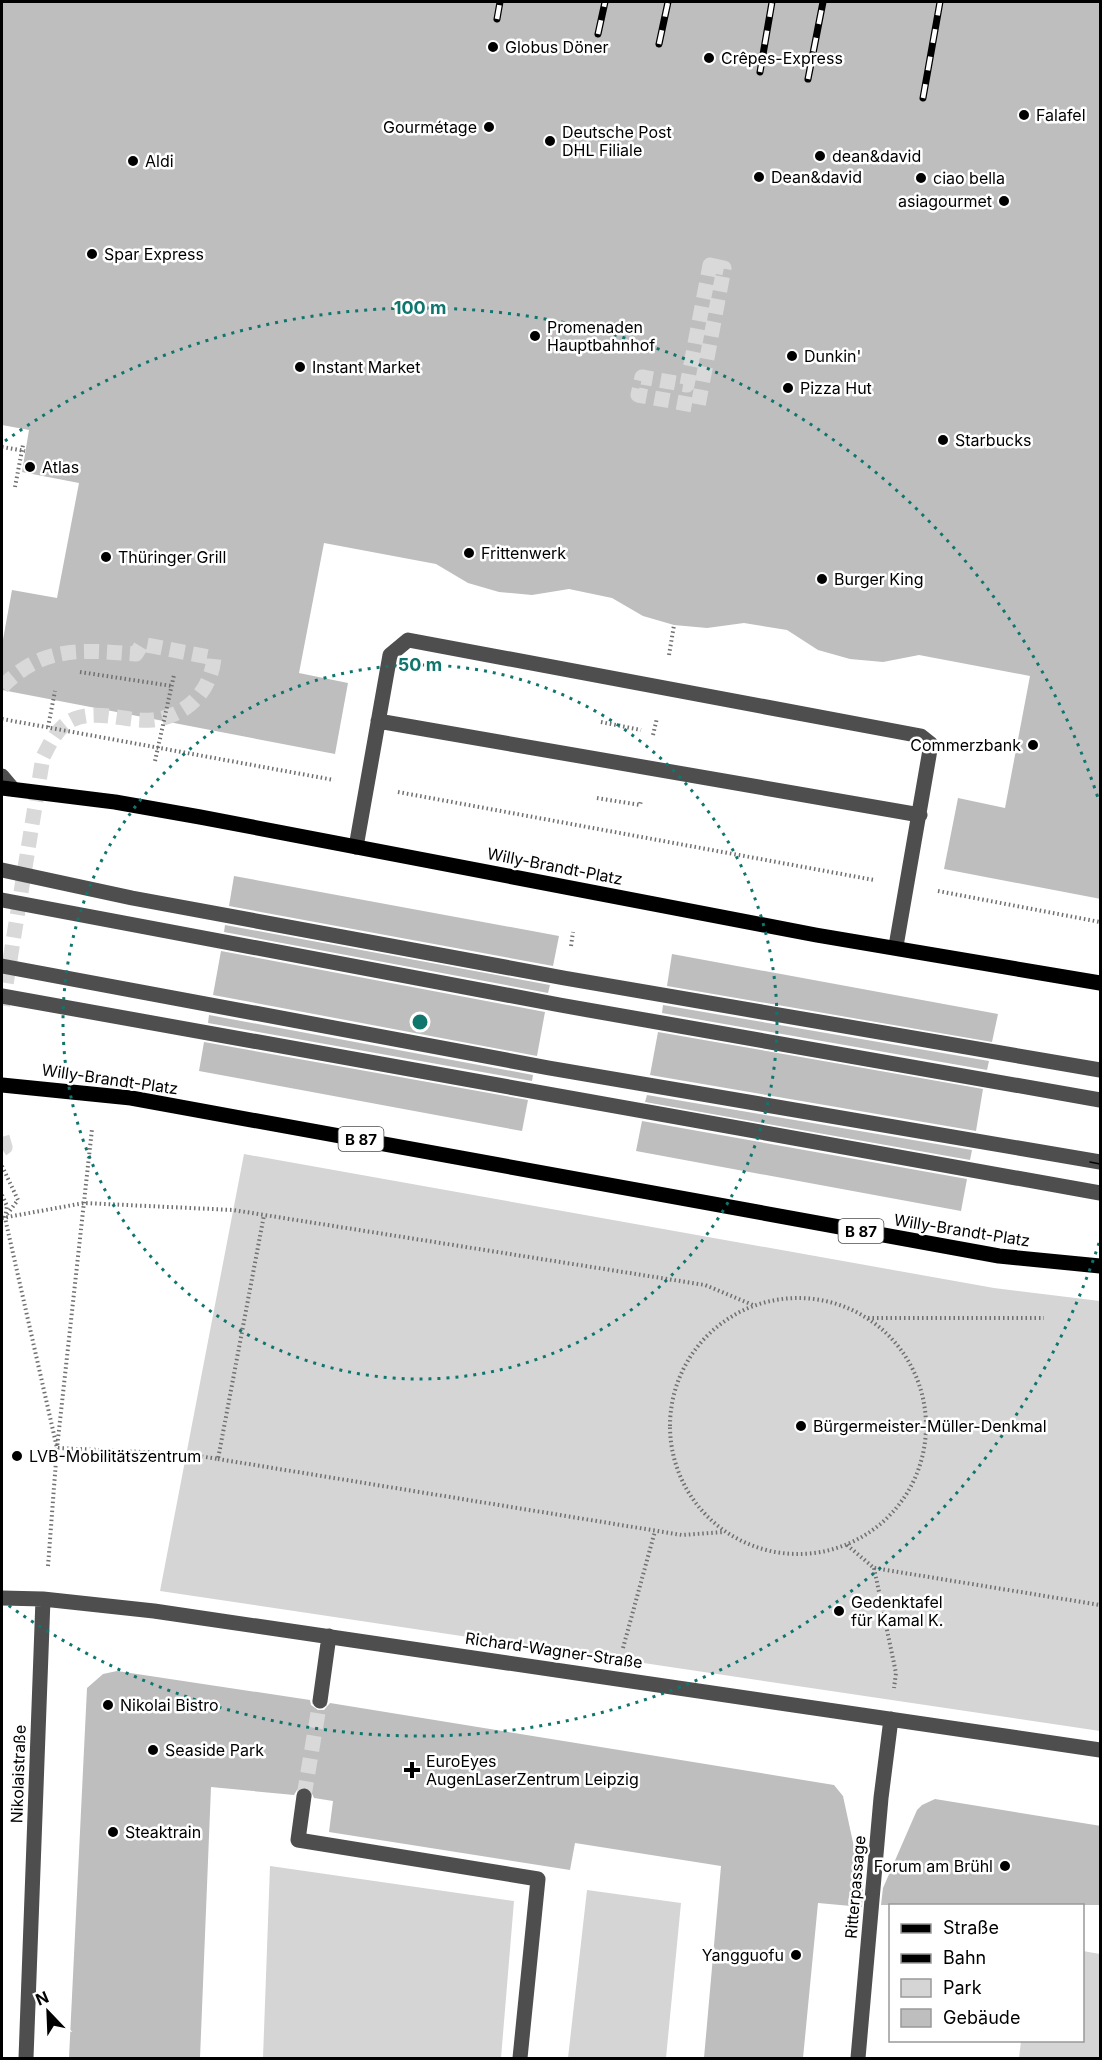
<svg xmlns="http://www.w3.org/2000/svg" width="1102" height="2060" viewBox="0 0 1102 2060" font-family="Inter,sans-serif">
<style>
.green{fill:#d5d5d5}
.building{fill:#bebebe}
.lines{fill:none;stroke-linecap:round;stroke-linejoin:round}
.minor-tunnel{stroke:#d9d9d9;stroke-width:15;stroke-dasharray:15 8;stroke-linecap:butt}
.path{stroke:#707070;stroke-width:4;stroke-dasharray:1.5 3;stroke-linecap:butt}
.minor{stroke:#4e4e4e;stroke-width:15}
.major{stroke:#000;stroke-width:15}
.tram{stroke:#000;stroke-width:1.5}
.rail-casing{stroke:#000;stroke-width:7}
.rail{stroke:#fff;stroke-width:4.5;stroke-dasharray:14;stroke-linecap:butt}
.ring{fill:none;stroke:#0f766e;stroke-width:3;stroke-dasharray:3 6}
.poi-dot{fill:#000;stroke:#fff;stroke-width:2}
.labels{text-anchor:middle;dominant-baseline:central;stroke-width:5;stroke-linejoin:round;paint-order:stroke}
.shield{fill:#fff;stroke:#4c4c4c;stroke-width:1.5}
.shield-label{font-size:15px;font-weight:bold;fill:#000}
.poi-label{font-size:16px;fill:#000;stroke:#fff;text-anchor:start}
.street-label{font-size:16px;fill:#000;stroke:#fff}
.centre{fill:#0f766e;stroke:#fff;stroke-width:3}
.ring-label{font-size:18px;text-anchor:middle;font-weight:bold;fill:#0f766e;stroke:#fff;stroke-width:5;stroke-linejoin:round;paint-order:stroke}
</style>
<rect width="100%" height="100%" fill="#fff"/>
<path class="green" d="M 244,1154 L 994,1288 L 1100,1301 L 1100,1731 L 160,1591 Z
M 270,1866 L 514,1901 L 501,2058 L 263,2058 Z
M 587,1890 L 681,1903 L 666,2058 L 568,2058 Z
M 1083,1951 L 1100,1954 L 1100,2058 L 1019,2058 L 1021,2041 L 1082,2040 Z"/>
<path class="building" d="M 2,2 L 1101,2 L 1101,899 L 944,869 L 958,798 L 1005,808 L 1030,676 L 919,655 L 883,662 L 850,659 L 818,650 L 787,630 L 744,623 L 707,628 L 674,625 L 643,616 L 612,598 L 569,589 L 532,595 L 499,592 L 468,583 L 436,564 L 324,543 L 299,673 L 348,683 L 335,754 L 2,690 L 2,645 L 12,590 L 57,598 L 79,483 L 22,472 L 29,430 L 2,425 Z
M 234,876 L 559,936 L 553,966 L 229,906 Z
M 225,925 L 550,985 L 548,993 L 224,932 Z
M 221,951 L 545,1012 L 537,1056 L 213,995 Z
M 672,954 L 998,1014 L 992,1042 L 667,986 Z
M 663,1005 L 989,1061 L 987,1070 L 662,1013 Z
M 209,1015 L 533,1075 L 532,1081 L 208,1023 Z
M 658,1032 L 983,1089 L 976,1131 L 650,1075 Z
M 204,1042 L 528,1100 L 522,1131 L 199,1071 Z
M 647,1095 L 972,1150 L 970,1160 L 645,1102 Z
M 642,1121 L 967,1179 L 961,1211 L 636,1151 Z
M 117,1671 L 310,1700 L 311,1705 L 318,1710 L 324,1710 L 330,1703 L 834,1785 L 843,1796 L 863,1889 L 862,1907 L 818,1903 L 803,2058 L 704,2058 L 721,1866 L 575,1843 L 570,1870 L 329,1832 L 333,1801 L 314,1798 L 310,1789 L 305,1786 L 297,1790 L 294,1795 L 211,1787 L 200,2058 L 69,2058 L 87,1688 L 103,1674 Z
M 935,1799 L 1101,1826 L 1101,1905 L 881,1905 L 883,1888 L 917,1810 L 922,1805 Z"/>
<g class="lines">
<path class="minor-tunnel" d="M 710,265 L 724,268 L 698,406 L 638,395 L 642,377 L 687,385 Z
M 2,687 C 43,645 82,650 136,654 L 142,644 L 214,658 C 211,691 186,717 152,720 C 126,722 100,709 74,719 C 58,726 50,743 43,757 L 2,1009
M 2,1137 L 5,1147 L 2,1149
M 304,1796 L 320,1701"/>
<path class="path" d="M 2,447 L 25,451
M 15,487 L 23,445
M 669,655 L 674,625
M 80,672 L 172,686
M 2,719 L 334,780
M 601,722 L 641,730
M 48,727 L 55,691
M 653,735 L 657,718
M 155,761 L 174,675
M 398,792 L 874,880
M 597,798 L 640,805 L 641,801
M 938,891 L 1100,922
M 571,946 L 573,932
M 2,1166 L 18,1200 L 5,1217
M 2,1195 L 7,1206 L 5,1218 L 57,1448 L 186,1454 L 218,1459 L 264,1215
M 2,1218 L 84,1203 L 233,1210 L 705,1285 L 753,1305
M670 1426a128 128 0 1 1 256 0a128 128 0 1 1-256 0Z
M 868,1318 L 1044,1318
M 218,1459 L 682,1535 L 724,1532
M 847,1545 L 874,1568 L 1100,1605
M 48,1566 L 57,1448 L 92,1129
M 874,1568 L 896,1673 L 894,1688
M 623,1648 L 655,1531"/>
<path class="minor" d="M 378,721 L 920,815
M 2,776 L 13,789
M 356,847 L 390,655 L 408,640 L 921,736 L 931,744 L 896,946
M 2,870 L 132,898 L 564,978 L 1100,1070
M 2,900 L 560,1005 L 1100,1100
M 2,966 L 549,1068 L 1100,1162
M 2,996 L 1100,1193
M 2,1598 L 43,1599 L 154,1611 L 1100,1750
M 320,1701 L 329,1636
M 304,1796 L 298,1840 L 538,1879 L 520,2058
M 26,2058 L 43,1599
M 858,2058 L 881,1798 L 891,1719"/>
<path class="major" d="M 2,788 L 115,802 L 200,817 L 816,935 L 1100,983
M 2,1085 L 131,1098 L 999,1256 L 1100,1266"/>
<path class="tram" d="M 1090,1162 L 1100,1164"/>
<defs>
<path id="rail" d="M 497,19 L 500,2
M 598,34 L 605,2
M 659,44 L 668,2
M 760,72 L 772,2
M 808,79 L 823,2
M 923,98 L 940,2"/>
</defs>
<use href="#rail" class="rail-casing"/>
<use href="#rail" class="rail"/>
</g>
<g class="ring">
<circle cx="420" cy="1022" r="357"/>
<path d="M1099 1243A714 714 0 0 1 5 1603M5 441A714 714 0 0 1 1099 801"/>
</g>
<g class="poi-dot">
<circle cx="493" cy="47" r="6"/>
<circle cx="709" cy="58" r="6"/>
<circle cx="1024" cy="115" r="6"/>
<circle cx="489" cy="127" r="6"/>
<circle cx="550" cy="141" r="6"/>
<circle cx="820" cy="156" r="6"/>
<circle cx="133" cy="161" r="6"/>
<circle cx="759" cy="177" r="6"/>
<circle cx="921" cy="178" r="6"/>
<circle cx="1004" cy="201" r="6"/>
<circle cx="92" cy="254" r="6"/>
<circle cx="535" cy="336" r="6"/>
<circle cx="792" cy="356" r="6"/>
<circle cx="300" cy="367" r="6"/>
<circle cx="788" cy="388" r="6"/>
<circle cx="943" cy="440" r="6"/>
<circle cx="30" cy="467" r="6"/>
<circle cx="469" cy="553" r="6"/>
<circle cx="106" cy="557" r="6"/>
<circle cx="822" cy="579" r="6"/>
<circle cx="1033" cy="745" r="6"/>
<circle cx="801" cy="1426" r="6"/>
<circle cx="17" cy="1456" r="6"/>
<circle cx="839" cy="1611" r="6"/>
<circle cx="108" cy="1705" r="6"/>
<circle cx="153" cy="1750" r="6"/>
<path d="M409 1761h6v6h6v6h-6v6h-6v-6h-6v-6h6z"/>
<circle cx="113" cy="1832" r="6"/>
<circle cx="1005" cy="1866" r="6"/>
<circle cx="796" cy="1955" r="6"/>
</g>
<g class="labels">
<g class="shield">
<rect x="338.5" y="1127" width="45" height="24" rx="4.5"/>
<rect x="838.5" y="1219" width="45" height="24" rx="4.5"/>
</g>
<g class="shield-label">
<text x="361" y="1139">B 87</text>
<text x="861" y="1231">B 87</text>
</g>
<g class="poi-label">
<text x="505" y="47">Globus Döner</text>
<text x="721" y="58">Crêpes-Express</text>
<text x="1036" y="115">Falafel</text>
<text x="477" y="127" text-anchor="end">Gourmétage</text>
<text x="562" y="132">Deutsche Post<tspan x="562" dy="18">DHL Filiale</tspan></text>
<text x="832" y="156">dean&amp;david</text>
<text x="145" y="161">Aldi</text>
<text x="771" y="177">Dean&amp;david</text>
<text x="933" y="178">ciao bella</text>
<text x="992" y="201" text-anchor="end">asiagourmet</text>
<text x="104" y="254">Spar Express</text>
<text x="547" y="327">Promenaden<tspan x="547" dy="18">Hauptbahnhof</tspan></text>
<text x="804" y="356">Dunkin'</text>
<text x="312" y="367">Instant Market</text>
<text x="800" y="388">Pizza Hut</text>
<text x="955" y="440">Starbucks</text>
<text x="42" y="467">Atlas</text>
<text x="481" y="553">Frittenwerk</text>
<text x="118" y="557">Thüringer Grill</text>
<text x="834" y="579">Burger King</text>
<text x="1021" y="745" text-anchor="end">Commerzbank</text>
<text x="813" y="1426">Bürgermeister-Müller-Denkmal</text>
<text x="29" y="1456">LVB-Mobilitätszentrum</text>
<text x="851" y="1602">Gedenktafel<tspan x="851" dy="18">für Kamal K.</tspan></text>
<text x="120" y="1705">Nikolai Bistro</text>
<text x="165" y="1750">Seaside Park</text>
<text x="426" y="1761">EuroEyes<tspan x="426" dy="18">AugenLaserZentrum Leipzig</tspan></text>
<text x="125" y="1832">Steaktrain</text>
<text x="993" y="1866" text-anchor="end">Forum am Brühl</text>
<text x="784" y="1955" text-anchor="end">Yangguofu</text>
</g>
<g class="street-label">
<text transform="translate(555 866) rotate(11)">Willy-Brandt-Platz</text>
<text transform="translate(110 1079) rotate(8)">Willy-Brandt-Platz</text>
<text transform="translate(962 1230) rotate(9)">Willy-Brandt-Platz</text>
<text transform="translate(554 1650) rotate(8)">Richard-Wagner-Straße</text>
<text transform="translate(18 1774) rotate(-88)">Nikolaistraße</text>
<text transform="translate(855 1887) rotate(-85)">Ritterpassage</text>
</g>
</g>
<circle cx="420" cy="1022" r="9" class="centre"/>
<g class="ring-label">
<text x="420" y="314">100 m</text>
<text x="420" y="671">50 m</text>
</g>
<rect width="1102" height="2060" fill="none" stroke="#000000" stroke-width="6"/>
<rect x="889" y="1904" width="195" height="138" fill="#ffffff" stroke="#999999" stroke-width="1.5"/>
<rect x="901" y="1924" width="30" height="9" fill="#000000" stroke="#999999" stroke-width="1.5"/>
<text x="943" y="1934" font-size="18" fill="#000000">Straße</text>
<rect x="901" y="1954" width="30" height="9" fill="#000000" stroke="#999999" stroke-width="1.5"/>
<text x="943" y="1964" font-size="18" fill="#000000">Bahn</text>
<rect x="901" y="1979" width="30" height="18" fill="#d5d5d5" stroke="#999999" stroke-width="1.5"/>
<text x="943" y="1994" font-size="18" fill="#000000">Park</text>
<rect x="901" y="2009" width="30" height="18" fill="#bebebe" stroke="#999999" stroke-width="1.5"/>
<text x="943" y="2024" font-size="18" fill="#000000">Gebäude</text>
<g transform="translate(48 2012) rotate(337)" stroke="#ffffff" stroke-width="4.5" paint-order="stroke">
<path d="M0-4.5L10 22L0 15L-10 22Z" fill="#000000"/>
<text y="-9" font-size="16" font-weight="bold" text-anchor="middle" fill="#000000">N</text>
</g>
</svg>
